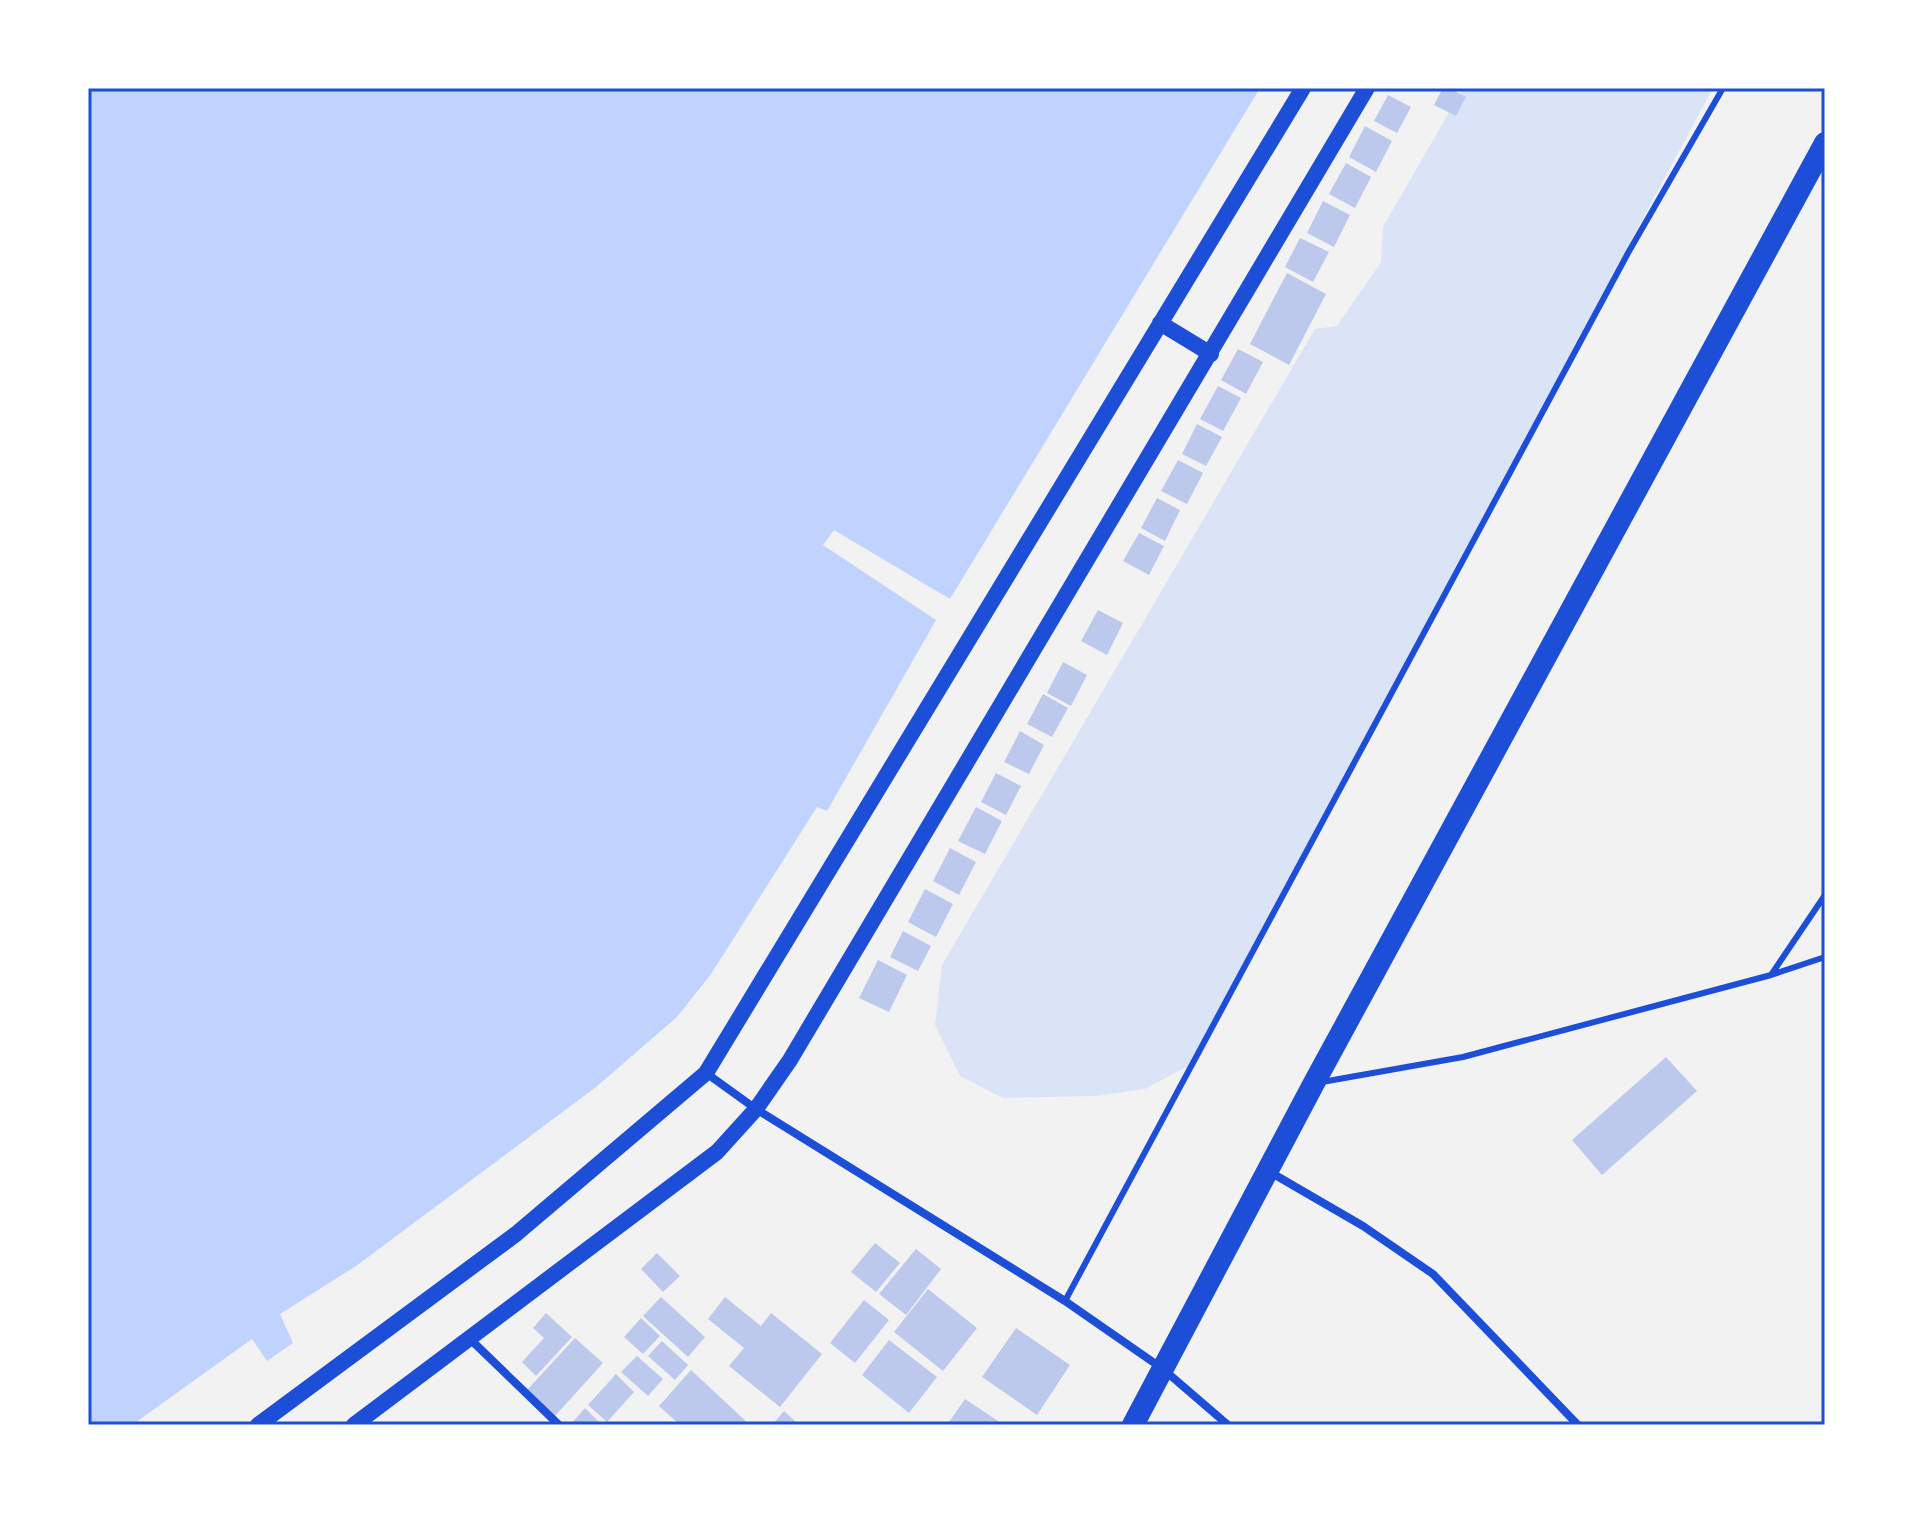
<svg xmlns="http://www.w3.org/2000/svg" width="1913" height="1513" viewBox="0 0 1913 1513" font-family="'DejaVu Sans',sans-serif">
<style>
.green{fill:#dbe4f7}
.water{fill:#bfd3fe}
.building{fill:#bdc9ec}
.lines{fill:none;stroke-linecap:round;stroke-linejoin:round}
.service{stroke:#1d4ed8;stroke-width:6}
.minor{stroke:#1d4ed8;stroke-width:8}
.secondary{stroke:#1d4ed8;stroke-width:16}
.trunk{stroke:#1d4ed8;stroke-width:22}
.neatline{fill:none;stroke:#1d4ed8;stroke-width:3}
</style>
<rect width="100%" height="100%" fill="#f2f2f2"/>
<path class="green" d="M 1463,88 L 1713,88 L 1416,641 L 1199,1060 L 1145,1089 L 1095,1096 L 1003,1098 L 960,1076 L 935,1025 L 942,965 L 1315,329 L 1337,326 L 1381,262 L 1383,227 Z"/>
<path class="water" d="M 88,88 L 1260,88 L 950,599 L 834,530 L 823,545 L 936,620 L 827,811 L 817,807 L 711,974 L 677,1017 L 596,1087 L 356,1266 L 280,1314 L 293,1343 L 267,1361 L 252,1339 L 132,1425 L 88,1425 Z"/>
<path class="building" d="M 1443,88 L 1449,88 L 1466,97 L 1456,116 L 1434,105 Z
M 1388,95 L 1411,107 L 1397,133 L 1374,121 Z
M 1365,126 L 1392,141 L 1376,172 L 1349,157 Z
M 1346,163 L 1371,177 L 1355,208 L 1329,194 Z
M 1323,201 L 1350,215 L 1334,247 L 1307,233 Z
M 1300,238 L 1329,252 L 1313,282 L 1285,267 Z
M 1287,273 L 1326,294 L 1289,365 L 1250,344 Z
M 1238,349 L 1263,362 L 1246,394 L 1221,380 Z
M 1218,386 L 1241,398 L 1223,431 L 1200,419 Z
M 1197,424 L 1222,437 L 1206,466 L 1182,454 Z
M 1178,460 L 1203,473 L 1187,504 L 1161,491 Z
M 1157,498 L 1180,510 L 1165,541 L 1141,528 Z
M 1139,533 L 1164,546 L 1149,575 L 1123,561 Z
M 1098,610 L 1123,623 L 1107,655 L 1081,641 Z
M 1063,662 L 1087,675 L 1071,706 L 1047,693 Z
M 1043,694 L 1068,708 L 1052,737 L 1027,724 Z
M 1020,731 L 1044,745 L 1029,774 L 1004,762 Z
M 996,773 L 1021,786 L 1006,815 L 981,802 Z
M 976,807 L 1002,821 L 985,854 L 958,841 Z
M 950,848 L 976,862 L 959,895 L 933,881 Z
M 925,889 L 953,904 L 936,937 L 908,922 Z
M 903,931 L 931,946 L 918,971 L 890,957 Z
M 878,960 L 907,975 L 889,1012 L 859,998 Z
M 1666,1057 L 1697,1091 L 1602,1175 L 1572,1140 Z
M 875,1243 L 900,1263 L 876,1292 L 851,1272 Z
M 916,1249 L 941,1269 L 906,1315 L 879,1294 Z
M 657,1253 L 680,1276 L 663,1292 L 641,1269 Z
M 928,1289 L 977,1328 L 943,1371 L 894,1332 Z
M 661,1297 L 705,1337 L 688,1357 L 643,1316 Z
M 725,1297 L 761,1326 L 771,1313 L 822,1354 L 780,1407 L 729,1366 L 744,1348 L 708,1319 Z
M 864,1300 L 889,1320 L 855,1363 L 830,1343 Z
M 546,1313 L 572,1337 L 536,1376 L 522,1362 L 544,1338 L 533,1328 Z
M 641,1318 L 660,1336 L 643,1354 L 624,1337 Z
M 1016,1328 L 1070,1365 L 1037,1415 L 982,1377 Z
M 575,1338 L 603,1363 L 555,1416 L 527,1390 Z
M 889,1340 L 937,1377 L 909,1413 L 862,1375 Z
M 662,1341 L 688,1365 L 675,1380 L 648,1356 Z
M 637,1356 L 663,1379 L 648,1396 L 621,1372 Z
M 691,1370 L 750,1425 L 680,1425 L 659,1406 Z
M 616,1374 L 634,1392 L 607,1422 L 588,1405 Z
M 965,1399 L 1004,1425 L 947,1425 Z
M 585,1408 L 602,1425 L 570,1425 Z
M 784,1411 L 799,1425 L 772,1425 Z"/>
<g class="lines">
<path class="service" d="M 1771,975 L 1825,895
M 1322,1082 L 1463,1057 L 1771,975 L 1825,957
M 1065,1301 L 1628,253 L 1723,88"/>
<path class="minor" d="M 706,1073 L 756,1109 L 1065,1301 L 1163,1369 L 1228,1425
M 1270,1172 L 1363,1226 L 1433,1274 L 1578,1425
M 470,1339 L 559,1425"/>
<path class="secondary" d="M 1160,323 L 1211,354
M 258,1425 L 516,1234 L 706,1073 L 1303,88
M 354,1425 L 717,1152 L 756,1109 L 790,1060 L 1367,88"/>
<path class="trunk" d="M 1133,1425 L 1314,1083 L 1825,143"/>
</g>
<rect width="1913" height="1513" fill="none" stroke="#ffffff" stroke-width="180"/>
<rect x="90" y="90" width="1733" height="1333" class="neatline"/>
</svg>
